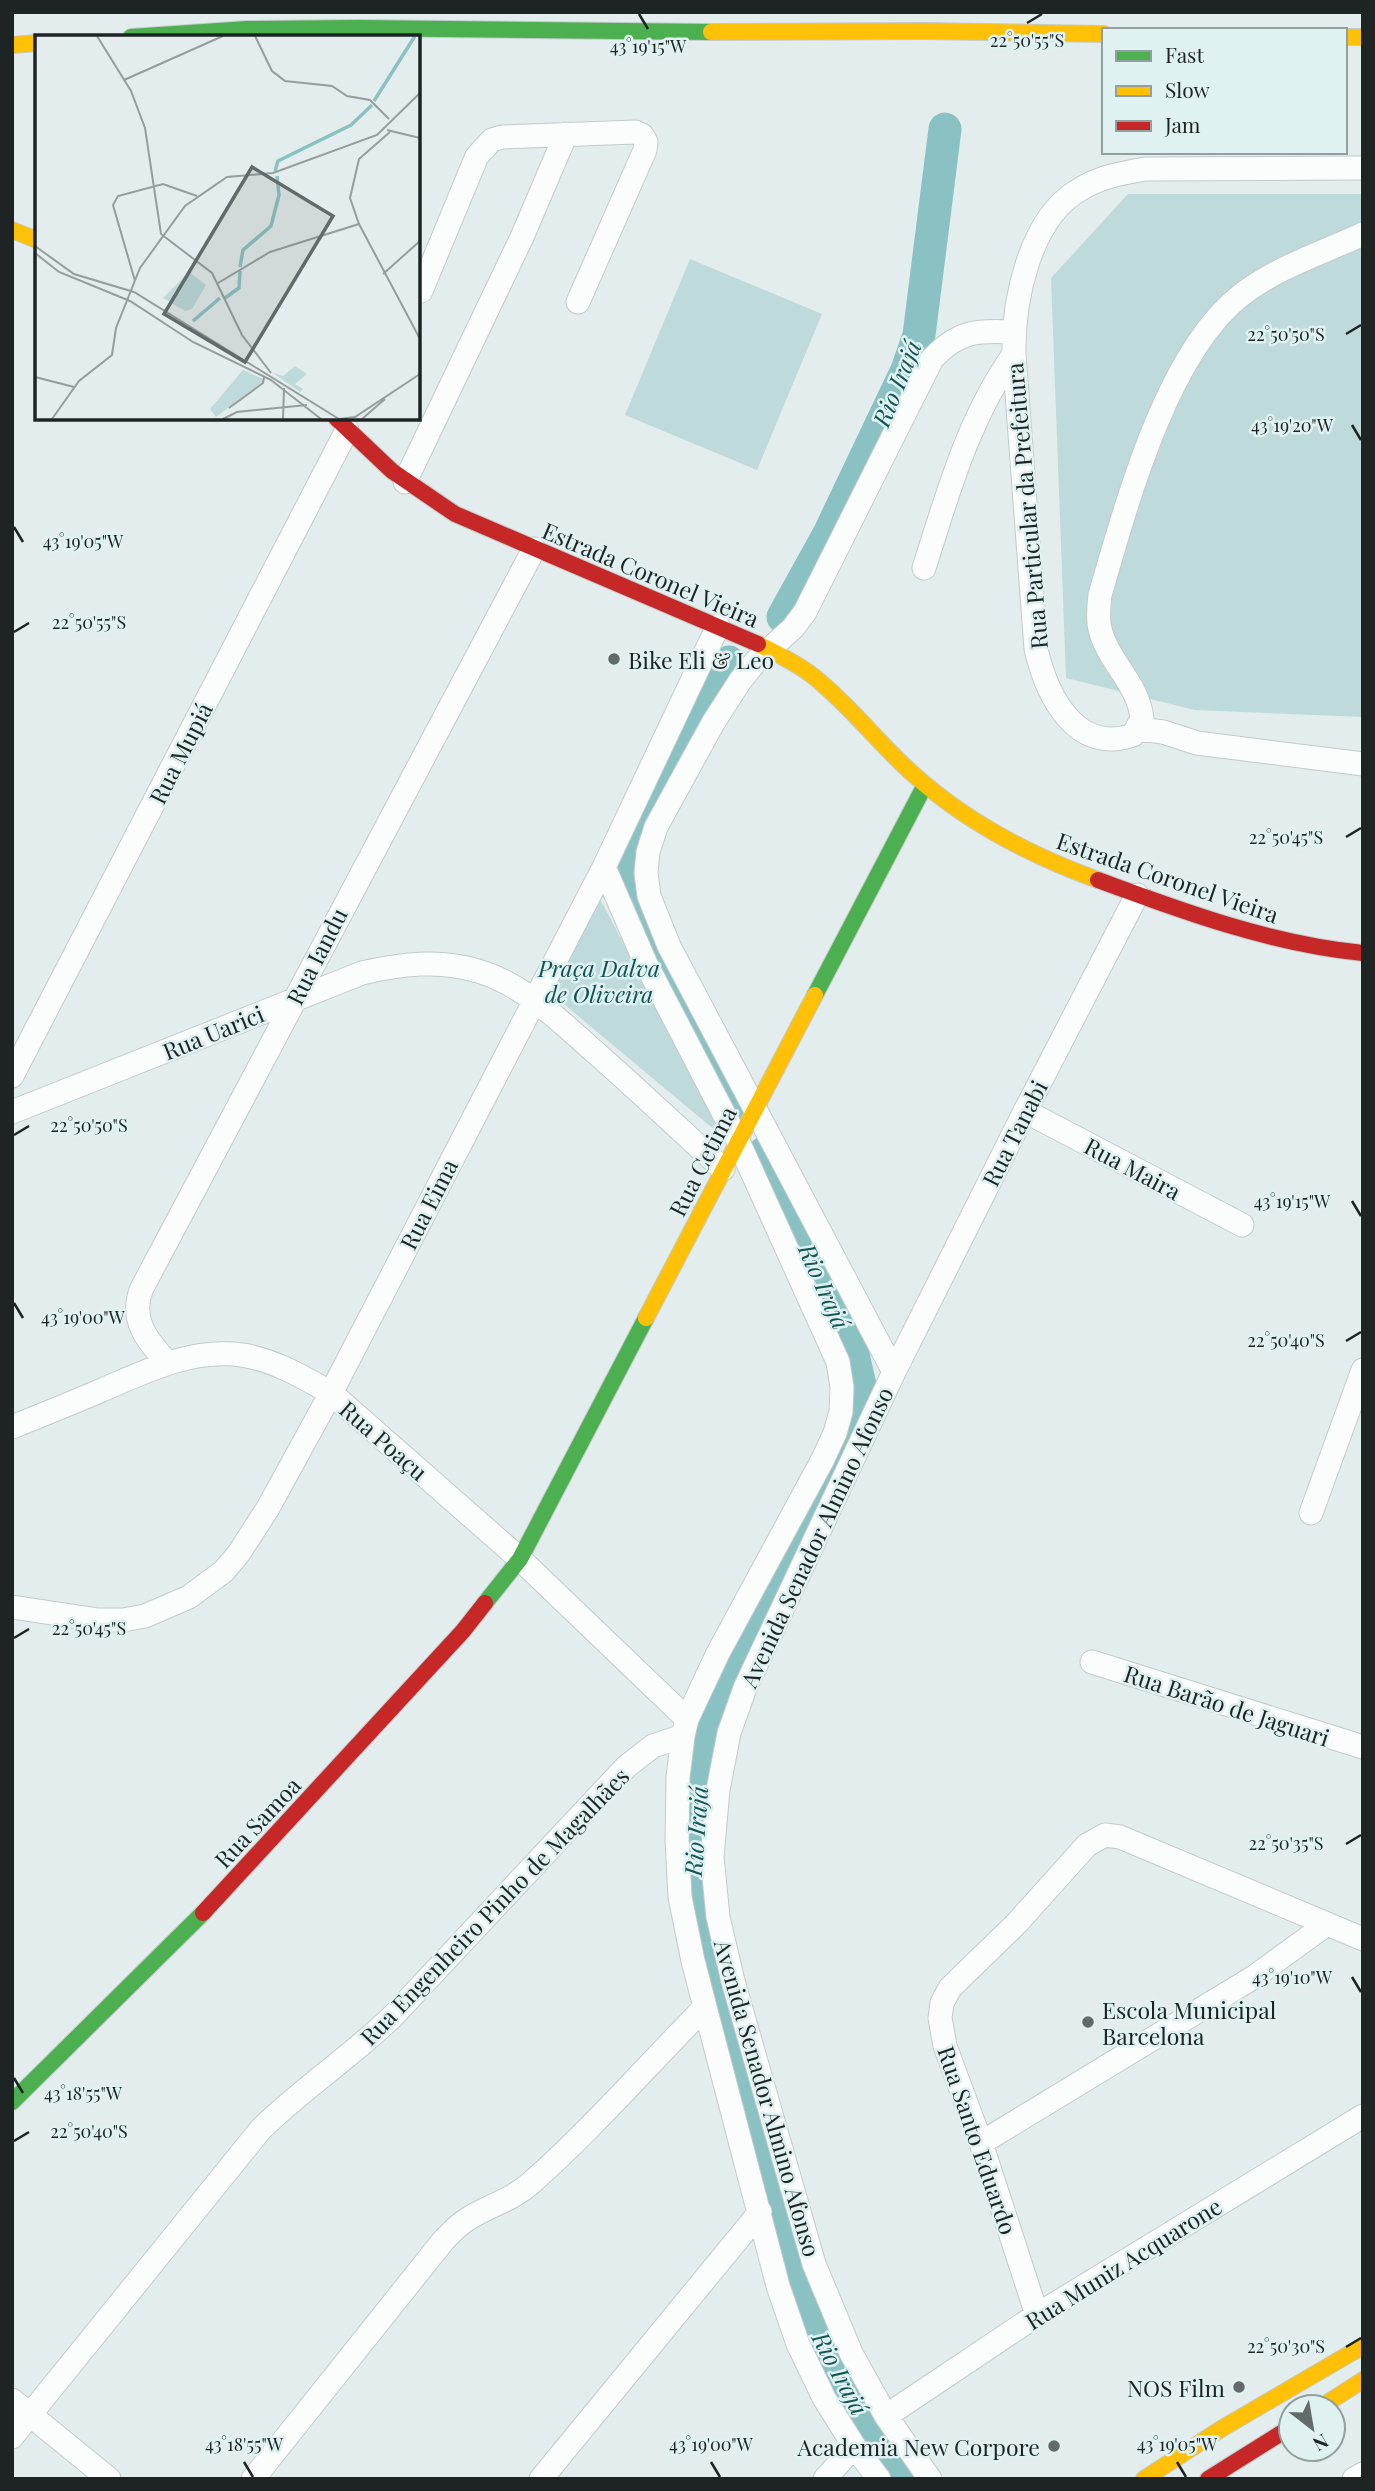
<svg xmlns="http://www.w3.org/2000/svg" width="1375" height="2491" viewBox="0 0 1375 2491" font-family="'Playfair Display',serif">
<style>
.green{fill:#bedada}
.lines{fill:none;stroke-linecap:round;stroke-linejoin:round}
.river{stroke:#8ac2c3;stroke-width:33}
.street-casing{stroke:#c3caca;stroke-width:25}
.fast-casing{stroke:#c3caca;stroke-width:18}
.slow-casing{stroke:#c3caca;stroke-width:18}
.jam-casing{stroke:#c3caca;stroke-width:18}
.street{stroke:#fbfcfc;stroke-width:23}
.fast{stroke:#4caf50;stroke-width:16}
.slow{stroke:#ffc107;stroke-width:16}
.jam{stroke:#c62828;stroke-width:16}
.ticks{fill:none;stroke:#1e2424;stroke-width:2.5}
.poi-dot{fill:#636a6a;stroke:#e0f1f1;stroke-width:2.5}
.labels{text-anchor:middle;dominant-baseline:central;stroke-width:5;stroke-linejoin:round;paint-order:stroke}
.street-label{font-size:23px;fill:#1e2424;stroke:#e0f1f1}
.poi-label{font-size:23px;fill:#1e2424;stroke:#e0f1f1;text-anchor:start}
.park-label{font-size:23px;font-style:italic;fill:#0f5354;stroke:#e0f1f1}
.water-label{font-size:24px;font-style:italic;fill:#145657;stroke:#e0f1f1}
.inset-river{fill:none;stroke:#8ac2c3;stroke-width:3.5}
.inset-road{fill:none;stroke:#959d9d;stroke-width:2}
.view{fill:#636a6a;fill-opacity:0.15;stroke:#636a6a;stroke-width:3.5}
.inset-edge{fill:none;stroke:#1e2424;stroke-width:3.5}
.ticks-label{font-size:18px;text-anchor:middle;fill:#1e2424;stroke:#e0f1f1;stroke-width:5;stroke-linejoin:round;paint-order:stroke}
</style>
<rect width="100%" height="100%" fill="#e4eded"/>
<path class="green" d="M 1128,194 L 1363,194 L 1363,717 L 1195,710 L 1066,678 L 1051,278 Z
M 690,259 L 822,314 L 757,470 L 625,415 Z
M 599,897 L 728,1141 L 547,990 Z"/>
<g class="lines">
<path class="river" d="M 783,617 L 829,534 L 907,370 L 919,335 L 945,129
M 729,662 L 638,836 C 632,867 633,887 642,917 L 743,1113
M 764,1153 L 829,1290 L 851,1346 L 862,1394 L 855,1429 L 749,1633 L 708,1727 L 691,1814 L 692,1897 L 711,1977 L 788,2249 L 822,2343 L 848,2396 L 906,2479"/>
<defs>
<path id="street" d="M 1363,168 L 1145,169 C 1122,173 1099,177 1079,190 C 1029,219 1013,302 1014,354 L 1036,649 C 1047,696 1076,755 1133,735 L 1142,719 C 1139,684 1108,662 1100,629 C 1097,618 1099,606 1100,595 C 1126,506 1166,354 1240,296 C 1275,268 1322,253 1363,234
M 421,291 L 477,156 L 492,140 L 502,137 L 635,132 L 642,135 L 646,142 L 645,150 L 578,302
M 405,482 L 522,237 L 566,134
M 924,568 C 948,493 968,419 1014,354
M 1139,729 L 1163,732 L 1197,743 L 1363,764
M 604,867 L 646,964 L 738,1141 L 838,1362 L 842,1387 L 841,1412 L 835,1433 L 823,1459 L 718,1653 L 687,1719 L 683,1736 L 678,1777 L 677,1840 L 680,1897 L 693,1961 L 778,2286 L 798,2344 L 824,2398 L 854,2446 L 879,2479
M 12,1076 L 347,430
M 1025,1111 L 1242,1225
M 12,1112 L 362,973 C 400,964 440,959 478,971 C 520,983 556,1017 588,1046 C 634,1086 678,1128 723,1169
M 168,1363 C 147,1341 129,1319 142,1288 C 273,1042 402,795 534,549
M 894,1372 L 1025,1111 L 1137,895
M 12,1427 C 42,1415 72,1403 102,1390 C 147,1371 191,1348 242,1355 C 274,1360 303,1377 331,1393 L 520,1559 L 687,1719
M 1311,1513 L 1363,1370
M 12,1607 L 98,1620 L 123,1620 L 145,1616 L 189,1597 L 224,1571 L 239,1553 L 268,1508 L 331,1393 L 604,867 L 718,626
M 1092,1662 L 1363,1747
M 981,2143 L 1254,1977 L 1327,1924
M 1037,2315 L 981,2143 L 945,2046 L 940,2018 L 942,2003 L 950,1988 L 1016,1924 L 1087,1845 L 1105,1835 L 1120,1837 L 1363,1939
M 12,2400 L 109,2479
M 886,2416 L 1037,2315 L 1363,2116
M 12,2437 L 261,2129 C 303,2088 352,2056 394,2015 L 626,1767 L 653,1746 L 683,1736
M 253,2479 L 443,2241 C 449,2235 455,2228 462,2223 C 485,2206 508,2203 531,2183 C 592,2129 647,2066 704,2008
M 541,2479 L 760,2212
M 825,2479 L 854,2446
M 930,2479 L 886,2416 L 851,2353 L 814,2264 L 733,1981 L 718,1917 L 712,1857 L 718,1790 L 729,1733 L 745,1688 L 894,1372 L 669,946 L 649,896 L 646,873 L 648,852 L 656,827 L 713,723 L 740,681 L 756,661 L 793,628 L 805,612 L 932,359 C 958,331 977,330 1013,332
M 1354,2479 L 1363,2474"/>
<path id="fast" d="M 131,37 L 248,29 L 358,28 L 711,32
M 815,995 L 925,785
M 485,1603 L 520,1559 L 646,1318
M 12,2102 L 203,1913"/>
<path id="slow" d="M 711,32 L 924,31 L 1104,34
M 1345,37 L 1363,37
M 12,45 L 37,43
M 12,230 L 37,240
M 758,644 C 777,654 797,663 813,676 C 850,705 878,743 913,774 C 966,822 1032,856 1098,880
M 646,1318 L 815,995
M 1321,2407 L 1363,2380
M 1144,2479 L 1221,2429 L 1363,2346"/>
<path id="jam" d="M 336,418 L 392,471 L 455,514 L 758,644
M 1098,880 C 1184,912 1272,944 1363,953
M 203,1913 L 463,1631 L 485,1603
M 1208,2479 L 1291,2427"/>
</defs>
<use href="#street" class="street-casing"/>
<use href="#fast" class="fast-casing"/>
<use href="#slow" class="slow-casing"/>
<use href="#jam" class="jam-casing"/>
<use href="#street" class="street"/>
<use href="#fast" class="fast"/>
<use href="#slow" class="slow"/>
<use href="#jam" class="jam"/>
</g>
<path class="ticks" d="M 639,14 L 648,29M 1027,23 L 1042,14M 1346,334 L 1361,325M 1352,425 L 1361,440M 14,527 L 23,542M 14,632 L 29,623M 1346,837 L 1361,828M 14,1135 L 29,1126M 1352,1201 L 1361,1216M 14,1303 L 23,1318M 1346,1341 L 1361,1332M 14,1638 L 29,1629M 1346,1844 L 1361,1835M 1352,1977 L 1361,1992M 14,2078 L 23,2093M 14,2141 L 29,2132M 1346,2347 L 1361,2338M 244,2462 L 253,2477M 711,2462 L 720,2477M 1177,2462 L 1186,2477"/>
<g class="poi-dot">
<circle cx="614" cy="659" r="7"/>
<circle cx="1088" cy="2022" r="7"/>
<circle cx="1239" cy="2387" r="7"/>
<circle cx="1054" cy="2446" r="7"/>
</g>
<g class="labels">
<g class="street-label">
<text transform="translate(1026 506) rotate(-95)">Rua Particular da Prefeitura</text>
<text transform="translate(651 574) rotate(23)">Estrada Coronel Vieira</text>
<text transform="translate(180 753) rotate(-63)">Rua Mupiá</text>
<text transform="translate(1168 877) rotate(19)">Estrada Coronel Vieira</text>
<text transform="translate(316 956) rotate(-63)">Rua Iandu</text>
<text transform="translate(213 1032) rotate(-22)">Rua Uarici</text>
<text transform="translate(1014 1133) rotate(-63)">Rua Tanabi</text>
<text transform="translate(702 1161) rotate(-63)">Rua Cetima</text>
<text transform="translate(1133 1168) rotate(28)">Rua Maira</text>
<text transform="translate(428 1204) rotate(-63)">Rua Eima</text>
<text transform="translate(384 1440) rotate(41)">Rua Poaçu</text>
<text transform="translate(816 1537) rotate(-65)">Avenida Senador Almino Afonso</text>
<text transform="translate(1227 1705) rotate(18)">Rua Barão de Jaguari</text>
<text transform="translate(257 1822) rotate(-47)">Rua Samoa</text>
<text transform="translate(494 1906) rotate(-46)">Rua Engenheiro Pinho de Magalhães</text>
<text transform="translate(768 2098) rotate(74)">Avenida Senador Almino Afonso</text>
<text transform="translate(978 2140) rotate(71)">Rua Santo Eduardo</text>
<text transform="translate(1123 2263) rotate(-32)">Rua Muniz Acquarone</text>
</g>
<g class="poi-label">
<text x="628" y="659">Bike Eli &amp; Leo</text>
<text x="1102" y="2009">Escola Municipal<tspan x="1102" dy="26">Barcelona</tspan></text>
<text x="1225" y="2387" text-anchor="end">NOS Film</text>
<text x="1040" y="2446" text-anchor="end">Academia New Corpore</text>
</g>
<g class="park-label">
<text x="599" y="967">Praça Dalva<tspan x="599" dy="26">de Oliveira</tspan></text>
</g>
<g class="water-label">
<text transform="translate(896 383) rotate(-68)">Rio Irajá</text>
<text transform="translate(825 1286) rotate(66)">Rio Irajá</text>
<text transform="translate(695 1831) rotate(-86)">Rio Irajá</text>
<text transform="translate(841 2373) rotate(62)">Rio Irajá</text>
</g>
</g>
<g transform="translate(35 35)">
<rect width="385" height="385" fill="#e4eded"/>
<path d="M 154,237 L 171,250 L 157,274 L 150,276 L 128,263 ZM 260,331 L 272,339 L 260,349 L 268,354 L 265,357 L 238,338 L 248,341 ZM 208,335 L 230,345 L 181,382 L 175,374 Z" fill="#bedada"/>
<path class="inset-river" d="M 339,66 L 380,1M 240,136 L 243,126 L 316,90 L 337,70M 205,232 L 208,215 L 236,191 L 244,160 L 242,141M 190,263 L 204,253 L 205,236M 158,286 L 185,263"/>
<path class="inset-road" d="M 62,1 L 96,56 L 110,93 L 126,199M 220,1 L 237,36 L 250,46 L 297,51 L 312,61 L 335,65 L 354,84M 89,45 L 188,1M 352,95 L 385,103M 355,97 L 324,124 L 315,163 L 324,189 L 385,304M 126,199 L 177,238 L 207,300 L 236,338M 0,211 L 39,239 L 99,257 L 304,384M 0,218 L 24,237 L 95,266 L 158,307 L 236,345 L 286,384M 348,239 L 385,206M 100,246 L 78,170 L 83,161 L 128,149 L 162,161M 183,248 L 235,217 L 324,189M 0,342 L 39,352M 194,373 L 228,348 L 229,342M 17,384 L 44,346 L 77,320 L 81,293 L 105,233 L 150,171 L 192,142 L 238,138 L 342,100 L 385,58M 188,384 L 202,377 L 272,370M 248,384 L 249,353M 304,384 L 320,382 L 385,339M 327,384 L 350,364"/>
<path class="view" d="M 217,132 L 298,181 L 210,327 L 129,279 Z"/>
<rect width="385" height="385" class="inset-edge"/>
</g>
<g class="ticks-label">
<text x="1027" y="47">22°50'55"S</text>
<text x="648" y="53">43°19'15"W</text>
<text x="1286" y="341">22°50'50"S</text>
<text x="1292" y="432">43°19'20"W</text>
<text x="83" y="548">43°19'05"W</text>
<text x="89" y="629">22°50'55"S</text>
<text x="1286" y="844">22°50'45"S</text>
<text x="89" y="1132">22°50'50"S</text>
<text x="1292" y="1208">43°19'15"W</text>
<text x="83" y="1324">43°19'00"W</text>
<text x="1286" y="1347">22°50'40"S</text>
<text x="89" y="1635">22°50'45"S</text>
<text x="1286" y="1850">22°50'35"S</text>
<text x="1292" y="1984">43°19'10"W</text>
<text x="83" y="2100">43°18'55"W</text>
<text x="89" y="2138">22°50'40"S</text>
<text x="1286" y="2353">22°50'30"S</text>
<text x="244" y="2451">43°18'55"W</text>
<text x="711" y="2451">43°19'00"W</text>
<text x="1177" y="2451">43°19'05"W</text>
</g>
<rect width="1375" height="2491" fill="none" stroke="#1e2424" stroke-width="28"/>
<rect x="1102" y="28" width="245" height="126" fill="#e0f1f1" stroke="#929f9f" stroke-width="2"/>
<rect x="1116" y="51" width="35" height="10" fill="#4caf50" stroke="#929f9f" stroke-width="2"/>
<text x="1165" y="63" font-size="21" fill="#1e2424">Fast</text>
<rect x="1116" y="86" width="35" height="10" fill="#ffc107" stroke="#929f9f" stroke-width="2"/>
<text x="1165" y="98" font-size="21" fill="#1e2424">Slow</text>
<rect x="1116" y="121" width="35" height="10" fill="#c62828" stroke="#929f9f" stroke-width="2"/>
<text x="1165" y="133" font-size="21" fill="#1e2424">Jam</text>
<g transform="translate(1312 2428) rotate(149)"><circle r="33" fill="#e0f1f1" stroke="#929f9f" stroke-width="2"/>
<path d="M0-5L12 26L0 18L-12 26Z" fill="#636a6a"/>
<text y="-10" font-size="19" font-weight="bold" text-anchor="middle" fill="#1e2424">N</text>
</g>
</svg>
